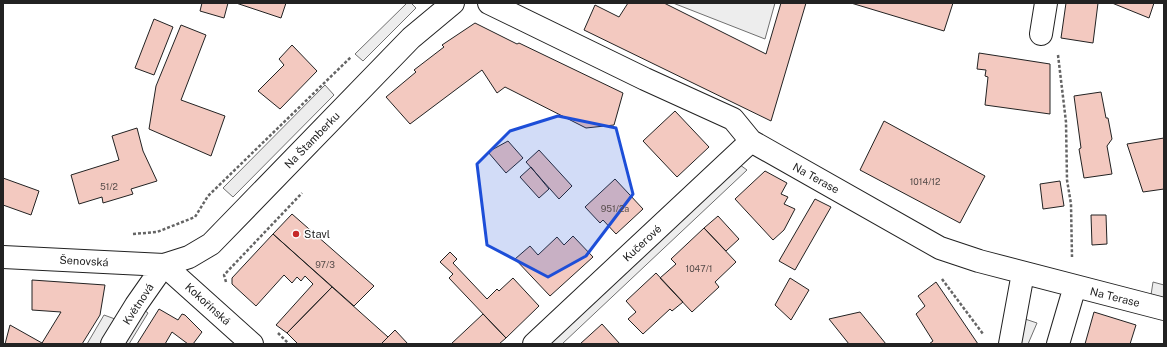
<svg xmlns="http://www.w3.org/2000/svg" width="1167" height="347" viewBox="0 0 1167 347" font-family="'Public Sans',sans-serif">
<style>
.parking{fill:#ededed;stroke:#6f6f6f}
.building{fill:#f3c9c0;stroke:#222}
.lines{fill:none;stroke-linecap:round;stroke-linejoin:round}
.minor-casing{stroke:#222;stroke-width:24}
.path{stroke:#646464;stroke-width:2.5;stroke-dasharray:3 2;stroke-linecap:butt}
.minor{stroke:#fff;stroke-width:22}
.marked{fill:#1d4ed8;fill-opacity:0.2;stroke:#1d4ed8;stroke-width:3;stroke-linejoin:round}
.poi-dot{fill:#c62828;stroke:#fff;stroke-width:1.5}
.labels{text-anchor:middle;dominant-baseline:central;stroke-width:3;stroke-linejoin:round;paint-order:stroke}
.number-label{font-size:9px;fill:#564c4a}
.street-label{font-size:11px;fill:#222;stroke:#fff}
.poi-label{font-size:11px;fill:#222;stroke:#fff;text-anchor:start}
</style>
<rect width="100%" height="100%" fill="#fff"/>
<path class="parking" d="M 407,3 L 411,3 L 416,8 L 363,61 L 355,54 Z
M 673,3 L 775,3 L 765,39 Z
M 325,85 L 334,95 L 233,197 L 223,188 Z
M 736,162 L 747,170 L 562,344 L 542,344 Z
M 1153,282 L 1164,285 L 1164,298 L 1151,295 Z
M 140,307 L 148,313 L 129,344 L 118,344 Z
M 104,315 L 115,319 L 100,344 L 87,344 Z
M 1025,319 L 1037,323 L 1028,344 L 1013,344 Z"/>
<path class="building" d="M 202,3 L 228,3 L 224,18 L 200,11 Z
M 236,3 L 286,3 L 281,18 Z
M 628,3 L 664,3 L 766,54 L 781,3 L 806,3 L 771,121 L 584,30 L 595,5 L 619,17 Z
M 851,3 L 953,3 L 944,31 Z
M 1066,3 L 1098,3 L 1093,43 L 1061,38 Z
M 1112,3 L 1154,3 L 1149,18 Z
M 154,19 L 173,27 L 154,75 L 135,68 Z
M 475,23 L 517,44 L 519,43 L 623,93 L 614,125 L 586,128 L 505,87 L 497,93 L 482,70 L 410,124 L 386,97 L 416,72 L 414,70 L 444,47 L 442,45 Z
M 181,25 L 206,35 L 181,100 L 225,116 L 211,156 L 149,129 L 156,86 Z
M 292,45 L 317,71 L 280,109 L 258,91 L 284,65 L 279,59 Z
M 979,53 L 1050,64 L 1050,114 L 985,105 L 988,77 L 985,76 L 986,70 L 977,69 Z
M 1101,92 L 1106,118 L 1108,118 L 1112,139 L 1107,146 L 1112,174 L 1084,178 L 1079,149 L 1081,148 L 1074,96 Z
M 675,111 L 709,147 L 677,177 L 643,141 Z
M 884,121 L 985,176 L 960,223 L 860,170 Z
M 137,128 L 143,151 L 157,181 L 131,189 L 133,194 L 103,203 L 102,197 L 79,204 L 71,175 L 119,160 L 112,136 Z
M 1164,138 L 1164,189 L 1143,192 L 1127,144 Z
M 508,141 L 523,158 L 506,173 L 488,152 Z
M 539,150 L 572,186 L 559,199 L 526,162 Z
M 531,167 L 549,189 L 539,198 L 520,177 Z
M 765,171 L 787,183 L 781,194 L 788,197 L 784,204 L 795,209 L 784,230 L 773,240 L 735,199 Z
M 3,178 L 39,191 L 31,215 L 3,205 Z
M 615,179 L 643,209 L 616,234 L 603,220 L 600,223 L 585,207 Z
M 1060,181 L 1064,206 L 1043,209 L 1040,184 Z
M 815,199 L 831,207 L 795,270 L 779,261 Z
M 292,214 L 374,286 L 354,306 L 273,234 Z
M 1091,215 L 1106,215 L 1107,244 L 1092,245 Z
M 718,216 L 739,239 L 726,251 L 704,228 Z
M 704,228 L 736,262 L 715,282 L 719,287 L 692,312 L 660,278 L 676,264 L 671,259 Z
M 273,234 L 332,287 L 287,333 L 276,325 L 313,284 L 305,276 L 301,281 L 297,277 L 292,283 L 284,275 L 256,306 L 232,284 L 232,278 Z
M 573,236 L 593,257 L 550,296 L 515,259 L 530,246 L 538,255 L 557,237 L 564,245 Z
M 450,252 L 457,259 L 453,263 L 487,299 L 497,289 L 499,291 L 513,278 L 539,306 L 506,338 L 449,278 L 453,274 L 440,262 Z
M 656,273 L 683,302 L 672,311 L 670,309 L 643,334 L 628,319 L 636,312 L 626,301 Z
M 790,278 L 809,290 L 791,320 L 775,305 Z
M 32,280 L 105,285 L 100,315 L 82,344 L 44,344 L 42,343 L 61,312 L 32,310 Z
M 936,282 L 978,344 L 929,344 L 933,341 L 916,314 L 925,306 L 918,296 Z
M 332,287 L 388,337 L 381,344 L 298,344 L 287,333 Z
M 159,309 L 178,320 L 182,314 L 185,315 L 202,332 L 193,344 L 188,344 L 172,332 L 165,344 L 137,344 Z
M 860,312 L 886,344 L 849,344 L 829,319 Z
M 1094,312 L 1136,325 L 1130,344 L 1085,344 Z
M 483,314 L 506,338 L 499,344 L 451,344 Z
M 602,324 L 620,344 L 580,344 Z
M 10,325 L 42,343 L 44,344 L 5,344 Z
M 395,330 L 408,344 L 381,344 Z"/>
<g class="lines">
<defs>
<path id="minor" d="M 489,3 L 645,79 L 733,119 L 751,141 L 940,248 L 979,261 L 1164,309
M 1041,34 L 1046,3
M 3,257 L 164,265 L 189,257 L 211,244 L 411,38 L 453,3
M 164,265 L 252,344
M 112,344 L 136,305 L 164,265
M 534,344 L 751,141
M 1010,344 L 1023,273
M 1058,344 L 1075,286"/>
</defs>
<use href="#minor" class="minor-casing"/>
<path class="path" d="M 1058,55 L 1066,122 L 1067,180 L 1071,204 L 1072,257
M 133,234 L 157,232 L 195,217 L 208,196 L 351,57
M 942,279 L 983,334
M 226,282 L 224,275 L 302,193
M 278,333 L 289,344"/>
<use href="#minor" class="minor"/>
</g>
<path class="marked" d="M 558,116 L 616,128 L 633,194 L 586,256 L 548,277 L 487,245 L 477,164 L 510,131 Z"/>
<circle class="poi-dot" cx="296" cy="234" r="4"/>
<g class="labels">
<g class="number-label">
<text x="925" y="181">1014/12</text>
<text x="109" y="186">51/2</text>
<text x="615" y="208">951/2a</text>
<text x="325" y="264">97/3</text>
<text x="699" y="268">1047/1</text>
</g>
<g class="street-label">
<text transform="translate(312 140) rotate(-46)">Na Štamberku</text>
<text transform="translate(816 178) rotate(29)">Na Terase</text>
<text transform="translate(642 243) rotate(-43)">Kučerové</text>
<text transform="translate(84 261) rotate(3)">Šenovská</text>
<text transform="translate(1115 297) rotate(14)">Na Terase</text>
<text transform="translate(138 304) rotate(-57)">Květnová</text>
<text transform="translate(208 304) rotate(42)">Kokořínská</text>
</g>
<g class="poi-label">
<text x="304" y="234">Stavl</text>
</g>
</g>
<rect width="1167" height="347" fill="none" stroke="#222222" stroke-width="8"/>
</svg>
